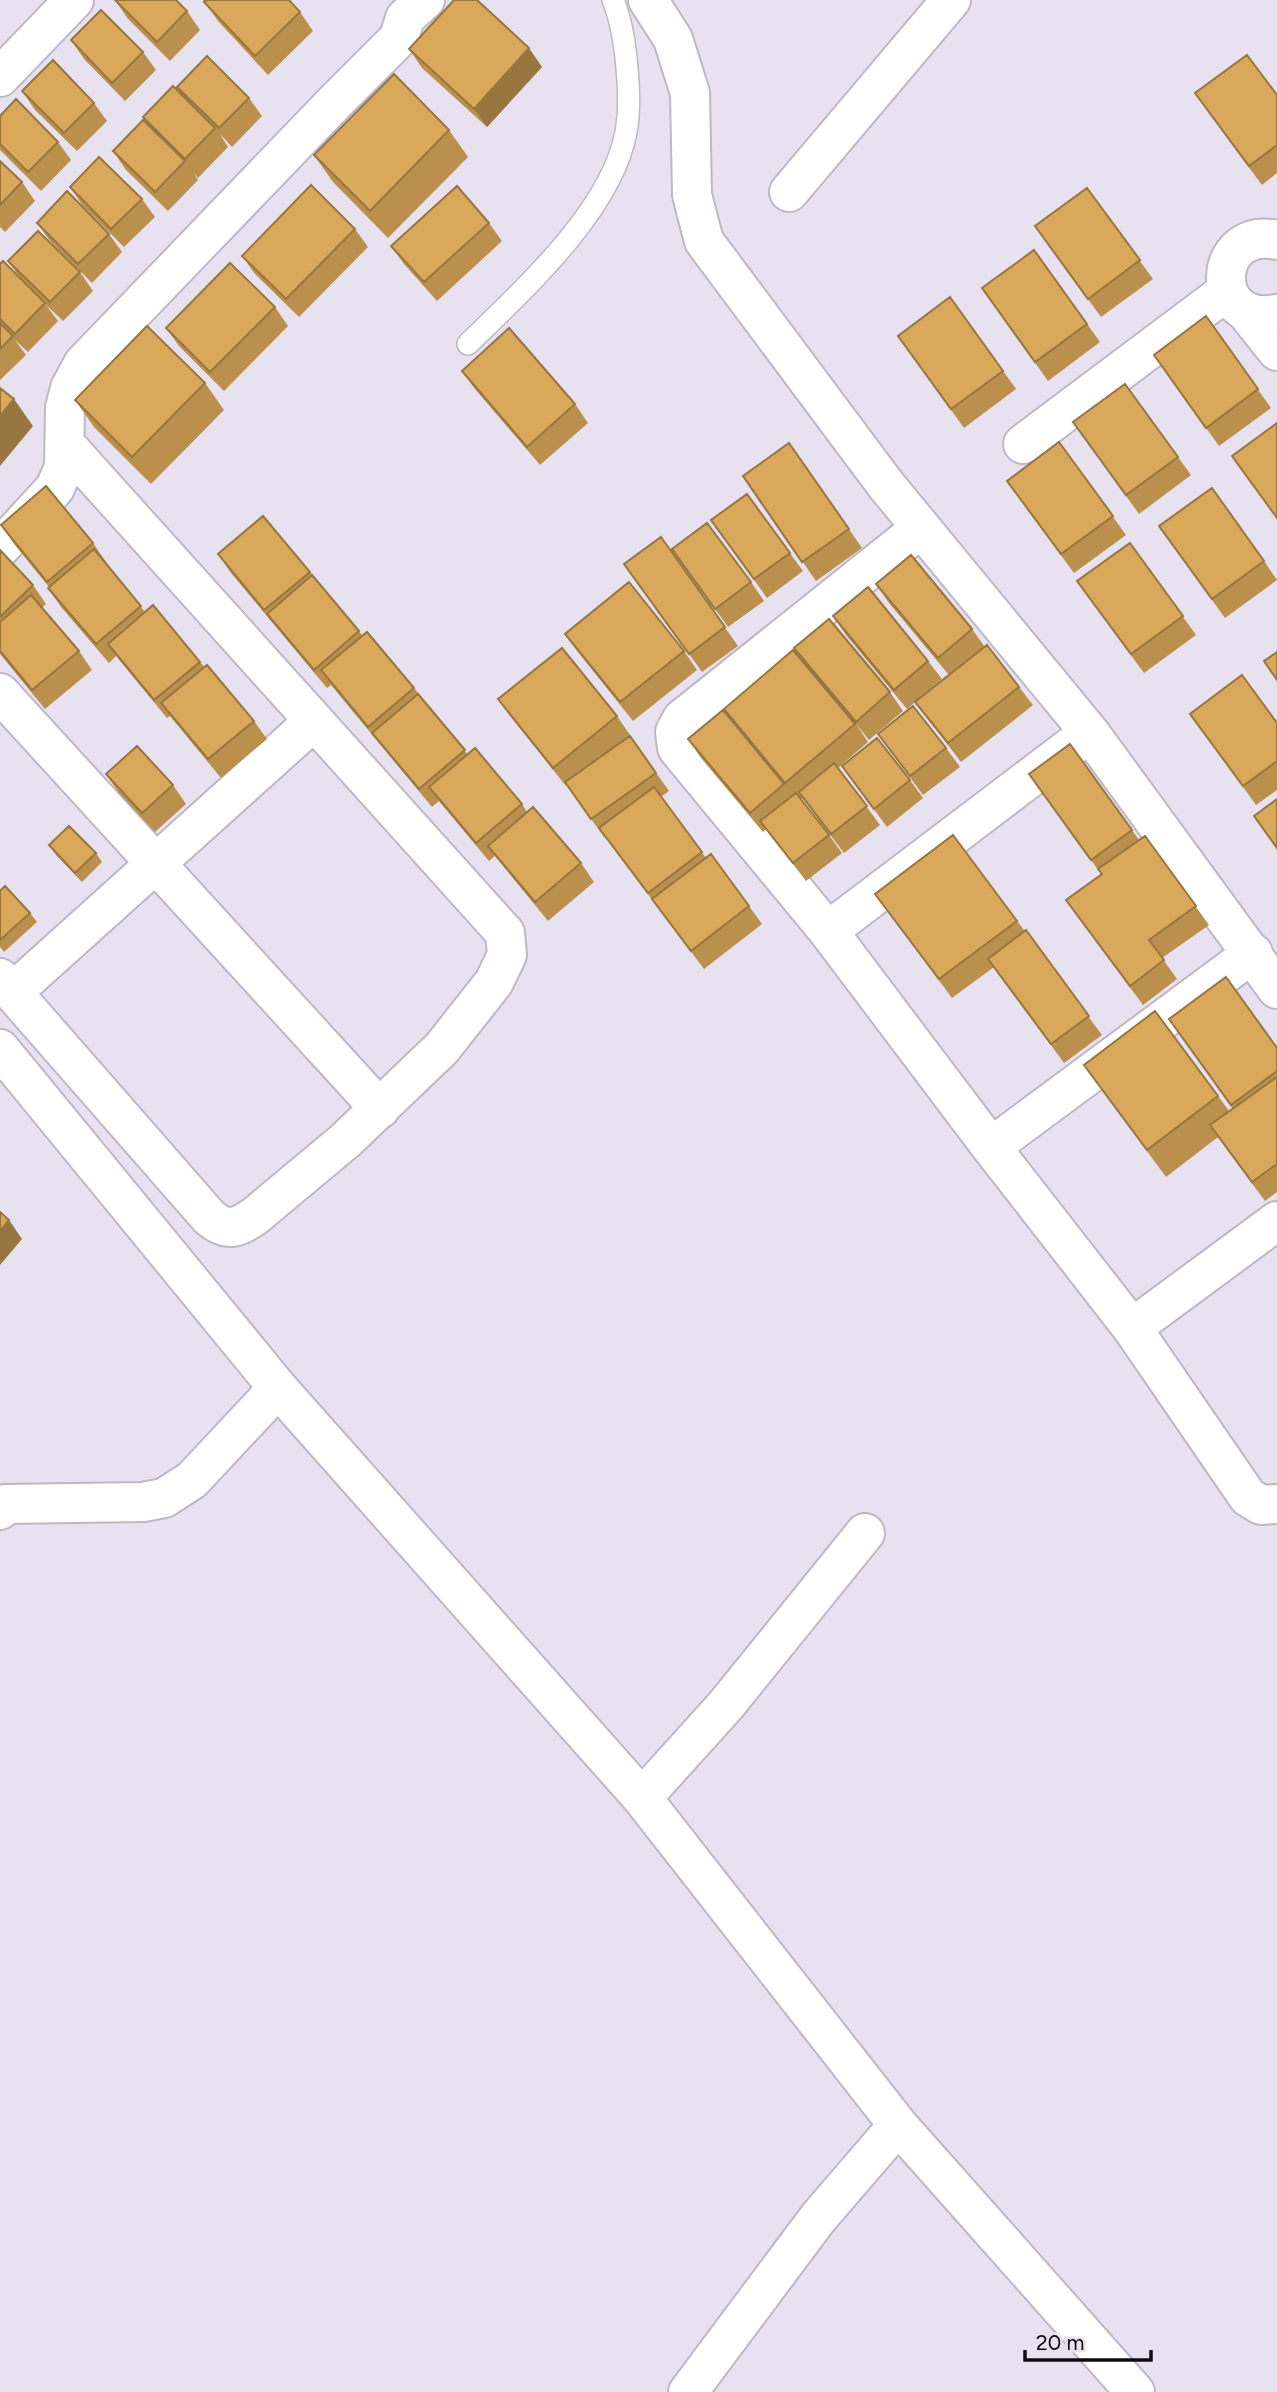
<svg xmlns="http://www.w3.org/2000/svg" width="1277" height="2392" viewBox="0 0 1277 2392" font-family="Figtree,sans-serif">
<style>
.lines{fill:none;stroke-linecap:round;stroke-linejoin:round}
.lane-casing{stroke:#beb7c5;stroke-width:24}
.street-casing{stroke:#beb7c5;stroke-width:42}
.lane{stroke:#fff;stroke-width:21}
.street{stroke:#fff;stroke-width:38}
.wall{fill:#bb904d}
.shaded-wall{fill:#98763f}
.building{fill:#d9a85a;stroke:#98763f;stroke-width:2}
</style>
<rect width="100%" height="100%" fill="#e8e1ef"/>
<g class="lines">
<defs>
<path id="lane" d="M 468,344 C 523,290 612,210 626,132 C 630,111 629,89 627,68 C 625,44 622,22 613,0"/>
<path id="street" d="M 648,0 L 673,39 L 690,93 L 692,195 L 704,241 L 886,485 L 1090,733 L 1277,989
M 0,77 L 74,0
M 789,192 L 951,0
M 1277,240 C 1211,226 1207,327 1277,314
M 1246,312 L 1277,351
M 1023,444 L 1227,291
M 921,528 L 682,719 L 675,732 L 677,748 L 828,931 L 991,1147 L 1132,1328 L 1248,1497 L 1261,1505 L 1277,1504
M 0,548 L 55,488 L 64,467 L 65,408 L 70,388 L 83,364 L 334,103 L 399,38 L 405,18 L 425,0
M 0,693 L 380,1109
M 828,931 L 1072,746
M 0,978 L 209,1217 C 227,1233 237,1228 255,1216 L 346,1140 L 442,1048 L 494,982 L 507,955 L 505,933 L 65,444
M 13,992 L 314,721
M 0,1049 L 278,1388 L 642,1798 L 898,2125 L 1135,2392
M 991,1147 L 1253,953
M 1132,1328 L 1277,1221
M 0,1510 L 5,1504 L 143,1502 L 164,1498 L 192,1480 L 278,1388
M 642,1798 L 726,1705 L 865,1533
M 688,2392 L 818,2218 L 898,2125"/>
</defs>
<use href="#lane" class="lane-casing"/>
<use href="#street" class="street-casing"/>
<use href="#lane" class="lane"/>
<use href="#street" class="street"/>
</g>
<path class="wall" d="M 115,0 L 187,11 L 200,30 L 170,61 L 128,19 Z
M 203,0 L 289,0 L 300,12 L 313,31 L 268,75 L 218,21 Z
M 71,40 L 143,52 L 156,70 L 125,101 L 84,59 Z
M 409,49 L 542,67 L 487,127 L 422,68 Z
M 177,87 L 249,98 L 262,116 L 232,147 L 220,134 L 228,147 L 198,178 L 194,173 L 198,180 L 168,211 L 126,170 L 113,151 L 150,126 L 143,117 L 186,100 Z
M 22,91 L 94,103 L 107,121 L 77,151 L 35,110 Z
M 1277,95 L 1277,173 L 1262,185 L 1208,112 Z
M 0,116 L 58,142 L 71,160 L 41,191 L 0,150 Z
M 449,130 L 468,157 L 388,238 L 333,182 L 314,155 Z
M 0,161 L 22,182 L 35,201 L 5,232 L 0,227 Z
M 70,187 L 142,199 L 155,217 L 124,247 L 83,206 Z
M 1087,188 L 1153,279 L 1101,317 L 1035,226 Z
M 37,223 L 109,234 L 122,252 L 92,283 L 50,241 Z
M 489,223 L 502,241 L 437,301 L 404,264 L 391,246 Z
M 355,229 L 368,247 L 299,317 L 255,274 L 242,256 Z
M 1034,250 L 1100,342 L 1048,381 L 982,288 Z
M 8,261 L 80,272 L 93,291 L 63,321 L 46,305 L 58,321 L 28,352 L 15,340 L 26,355 L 0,380 L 0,264 L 20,278 Z
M 950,297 L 1016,389 L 964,428 L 898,336 Z
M 275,307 L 288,326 L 224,391 L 179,346 L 166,328 Z
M 1206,316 L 1271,408 L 1219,446 L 1154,355 Z
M 462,371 L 575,404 L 588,423 L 540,465 L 475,389 Z
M 205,383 L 224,410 L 151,484 L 94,427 L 75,400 Z
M 1125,384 L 1191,475 L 1139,514 L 1073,422 Z
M 1059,442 L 1126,535 L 1074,573 L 1007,481 Z
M 789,443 L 862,548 L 816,581 L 743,476 Z
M 747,494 L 803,571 L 767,598 L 711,520 Z
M 1,525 L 93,543 L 106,562 L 105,563 L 145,612 L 200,662 L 254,721 L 267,739 L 221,778 L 170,716 L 167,718 L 116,656 L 109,663 L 61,607 L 48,588 L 49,587 L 14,544 Z
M 1159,526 L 1264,561 L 1277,580 L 1225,618 Z
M 661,537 L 738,646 L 702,672 L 624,564 Z
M 1130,543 L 1196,635 L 1144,673 L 1077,581 Z
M 672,549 L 751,582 L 764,601 L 728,627 Z
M 0,550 L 33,585 L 46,604 L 42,608 L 79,651 L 92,670 L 45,709 L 0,654 Z
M 218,554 L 310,572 L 362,635 L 414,688 L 467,754 L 522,804 L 527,812 L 581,863 L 594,882 L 548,921 L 495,856 L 489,861 L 439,801 L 432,807 L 331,685 L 327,688 L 231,573 Z
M 876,584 L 972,629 L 985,647 L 1019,687 L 1033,705 L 961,762 L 915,702 L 907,709 L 846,635 L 833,616 L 928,661 L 942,679 L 918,699 L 949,675 L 889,603 Z
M 565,634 L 684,651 L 697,670 L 633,721 L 578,652 Z
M 794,648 L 890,692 L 903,711 L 869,740 L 856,724 L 868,742 L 838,768 L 880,825 L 844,853 L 802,798 L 801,799 L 829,835 L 842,853 L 806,881 L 766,829 L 763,832 L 701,758 L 688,739 L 734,724 L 724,709 L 807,666 Z
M 498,699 L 617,716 L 630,735 L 622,741 L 630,736 L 669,791 L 661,797 L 706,858 L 749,906 L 762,924 L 704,969 L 605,837 L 604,837 L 567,785 L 566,786 L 511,717 Z
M 1190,714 L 1277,723 L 1277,790 L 1256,805 Z
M 878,734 L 946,748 L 960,767 L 923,795 Z
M 1070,744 L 1139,840 L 1145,836 L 1209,925 L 1162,958 L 1177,979 L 1143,1005 L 1066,900 L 1101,874 L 1029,774 Z
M 842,766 L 910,780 L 923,798 L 887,827 Z
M 106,774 L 173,785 L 186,804 L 155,832 L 119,793 Z
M 953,835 L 1102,1035 L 1064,1063 L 994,967 L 952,998 L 875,894 Z
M 49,845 L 96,853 L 102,862 L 82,882 L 56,855 Z
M 0,891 L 30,913 L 37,922 L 4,952 L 0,947 Z
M 1169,1019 L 1277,1048 L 1277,1192 L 1265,1201 L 1218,1137 L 1166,1177 L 1084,1065 L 1218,1096 L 1229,1111 L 1233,1109 Z"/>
<path class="shaded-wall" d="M 529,48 L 542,67 L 487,127 L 474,109 Z
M 14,399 L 33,426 L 0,466 L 0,416 Z
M 9,1220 L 22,1239 L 0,1265 L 0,1231 Z"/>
<path class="building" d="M 115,0 L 176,0 L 187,11 L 157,42 Z
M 207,0 L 289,0 L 300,12 L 255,56 L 204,2 Z
M 454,0 L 477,0 L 529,48 L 474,109 L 409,49 Z
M 101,10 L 143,52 L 112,83 L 71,40 Z
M 1247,55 L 1277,95 L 1277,145 L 1249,166 L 1195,93 Z
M 207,56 L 249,98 L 219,128 L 177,87 Z
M 53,60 L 94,103 L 64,133 L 22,91 Z
M 394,74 L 449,130 L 370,211 L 314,155 Z
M 173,86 L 215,128 L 185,159 L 143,117 Z
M 16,99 L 58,142 L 28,172 L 0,144 L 0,116 Z
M 143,120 L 185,161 L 155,192 L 113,151 Z
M 99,157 L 142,199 L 111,229 L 70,187 Z
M 0,161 L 22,182 L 0,205 Z
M 311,185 L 355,229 L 286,299 L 242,256 Z
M 457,186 L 489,223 L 424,282 L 391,246 Z
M 1087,188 L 1140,260 L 1088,299 L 1035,226 Z
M 67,191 L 109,234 L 78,264 L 37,223 Z
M 38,231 L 80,272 L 50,302 L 8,261 Z
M 1034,250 L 1087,324 L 1035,362 L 982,288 Z
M 3,261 L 45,303 L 15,334 L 0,319 L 0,264 Z
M 230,263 L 275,307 L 210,372 L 166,328 Z
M 950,297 L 1003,371 L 951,409 L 898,336 Z
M 1206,316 L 1258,389 L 1206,428 L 1154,355 Z
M 0,323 L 13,336 L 0,349 Z
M 147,326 L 205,383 L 132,457 L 75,400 Z
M 509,328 L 575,404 L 527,447 L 462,371 Z
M 1125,384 L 1178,457 L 1126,495 L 1073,422 Z
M 0,388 L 14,399 L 0,416 Z
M 1277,423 L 1277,518 L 1232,456 Z
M 1059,442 L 1113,516 L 1061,554 L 1007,481 Z
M 789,443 L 849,529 L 802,562 L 743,476 Z
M 46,486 L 93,543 L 47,582 L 1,525 Z
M 1212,488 L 1264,561 L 1212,599 L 1159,526 Z
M 747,494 L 790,553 L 754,579 L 711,520 Z
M 263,516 L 310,572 L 264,610 L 218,554 Z
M 707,523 L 751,582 L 715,609 L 672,549 Z
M 661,537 L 725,627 L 689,654 L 624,564 Z
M 1130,543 L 1183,616 L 1131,654 L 1077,581 Z
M 94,549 L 141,606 L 96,644 L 48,588 Z
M 0,550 L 33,585 L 0,617 Z
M 911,555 L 972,629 L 938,658 L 876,584 Z
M 312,575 L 359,631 L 314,670 L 267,614 Z
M 629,582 L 684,651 L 620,702 L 565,634 Z
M 868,587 L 928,661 L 894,690 L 833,616 Z
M 31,595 L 79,651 L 32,690 L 0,651 L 0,622 Z
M 153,605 L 200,662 L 154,700 L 108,644 Z
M 829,619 L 890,692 L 856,722 L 794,648 Z
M 367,632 L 414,688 L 368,727 L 321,670 Z
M 987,645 L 1019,687 L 948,743 L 915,702 Z
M 562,648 L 617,716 L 553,768 L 498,699 Z
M 793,650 L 855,724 L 785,783 L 724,709 Z
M 1277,652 L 1277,680 L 1264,661 Z
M 207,665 L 254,721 L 208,759 L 161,703 Z
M 1242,675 L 1277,723 L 1277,761 L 1243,786 L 1190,714 Z
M 418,694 L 465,750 L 419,789 L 372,733 Z
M 913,706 L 946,748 L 910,776 L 878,734 Z
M 723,710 L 784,784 L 750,813 L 688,739 Z
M 630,736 L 656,773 L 591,819 L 565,782 Z
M 877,738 L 910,780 L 874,809 L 842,766 Z
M 1070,744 L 1132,830 L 1091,860 L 1029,774 Z
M 137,746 L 173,785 L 142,813 L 106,774 Z
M 475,748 L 522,804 L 476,843 L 429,787 Z
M 834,763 L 867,806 L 831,834 L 799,792 Z
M 654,787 L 702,852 L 648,893 L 599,828 Z
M 796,793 L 829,835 L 793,863 L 760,821 Z
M 1277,799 L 1277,848 L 1254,816 Z
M 533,807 L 581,863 L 535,902 L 488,846 Z
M 69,826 L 96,853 L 75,873 L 49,845 Z
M 953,835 L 1017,921 L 939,979 L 875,894 Z
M 1145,836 L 1196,906 L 1149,940 L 1164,960 L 1130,986 L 1066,900 L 1102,874 L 1098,869 Z
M 711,854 L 749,906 L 691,951 L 652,899 Z
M 5,886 L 30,913 L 0,940 L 0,891 Z
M 1026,930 L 1089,1016 L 1051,1044 L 988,959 Z
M 1226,977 L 1277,1048 L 1277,1071 L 1231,1105 L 1169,1019 Z
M 1155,1011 L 1218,1096 L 1147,1150 L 1084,1065 Z
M 1277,1077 L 1277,1164 L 1252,1182 L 1210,1125 Z
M 0,1212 L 9,1220 L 0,1231 Z"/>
<path d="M1025 2350v10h126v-10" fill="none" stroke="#0d0b0f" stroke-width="3.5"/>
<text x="1036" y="2350" font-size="21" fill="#0d0b0f" stroke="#e8e1ef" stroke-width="5" paint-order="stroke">20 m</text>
</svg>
